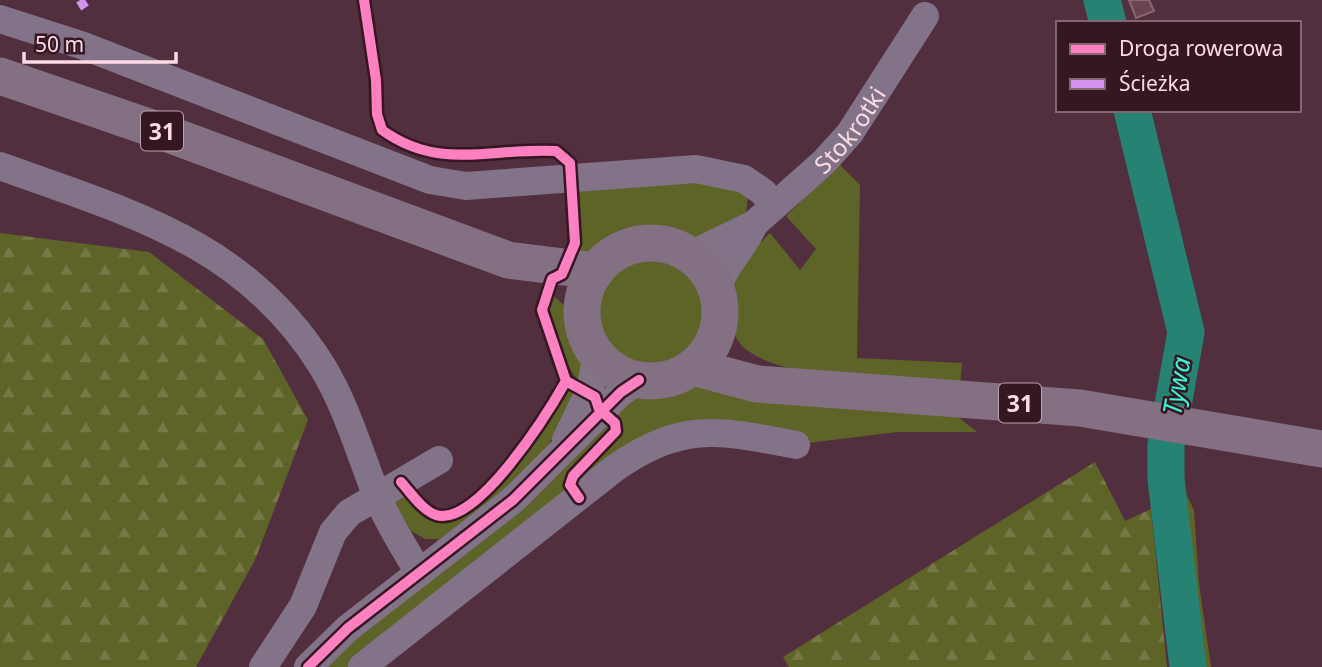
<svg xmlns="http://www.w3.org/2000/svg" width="1322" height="667" viewBox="0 0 1322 667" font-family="'Noto Sans',sans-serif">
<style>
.grass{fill:#5e6328}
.forest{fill:url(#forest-firs)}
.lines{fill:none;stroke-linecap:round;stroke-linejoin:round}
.river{stroke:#268272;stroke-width:37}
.building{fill:#6c444f;stroke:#886971;stroke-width:2}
.minor{stroke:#827388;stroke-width:28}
.major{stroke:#837082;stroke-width:37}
.quiet{stroke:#d193ec;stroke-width:9;stroke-dasharray:18 9;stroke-linecap:butt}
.cycleway-casing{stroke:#341722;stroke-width:15}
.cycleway{stroke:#ff80c0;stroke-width:10}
.labels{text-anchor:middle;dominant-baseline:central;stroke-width:5;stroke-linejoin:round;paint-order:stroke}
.shield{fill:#341722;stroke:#c0a0aa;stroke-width:2}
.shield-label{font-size:23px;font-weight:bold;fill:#fcdbe5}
.street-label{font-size:24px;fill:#fcdbe5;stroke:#341722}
.water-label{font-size:26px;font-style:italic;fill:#3af8d7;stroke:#341722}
</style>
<defs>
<pattern id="forest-firs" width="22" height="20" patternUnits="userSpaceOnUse" patternTransform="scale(1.75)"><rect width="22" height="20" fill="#5e6328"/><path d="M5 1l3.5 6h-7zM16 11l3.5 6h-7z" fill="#767947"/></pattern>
</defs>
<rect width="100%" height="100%" fill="#522f3e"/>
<path class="grass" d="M 839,164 L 860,185 L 857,358 L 962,363 L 960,386 C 909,382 769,383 738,341 C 733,333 733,324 731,315 C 726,275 744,259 770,233 L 800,270 L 816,249 L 786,216 Z
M 693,179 L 718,183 L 748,196 L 746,213 L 689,242 L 663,235 L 639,236 L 617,243 L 597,256 L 573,262 L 580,240 L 577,187 Z
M593 313a58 58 0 1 1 116 0a58 58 0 1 1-116 0Z
M 550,294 C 580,312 587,353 584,385 C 567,375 541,312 550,294 Z
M 688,380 L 954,414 L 977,432 L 897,432 L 808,443 L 803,433 L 703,423 L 349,667 L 321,667 L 643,390 Z
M 570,389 L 580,394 L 544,452 L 519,481 L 443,539 L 425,539 L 411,531 L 391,501 L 400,491 C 412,504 429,526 449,522 C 486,513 542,428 561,397 Z
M 1175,472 L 1194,510 L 1199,584 L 1211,667 L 1196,667 Z"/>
<path class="forest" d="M 0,233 L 149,252 L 263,339 L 308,420 L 255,560 L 196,667 L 0,667 Z
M 1095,462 L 1125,521 L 1151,509 L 1167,667 L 789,667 L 783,657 Z"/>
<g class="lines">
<path class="river" d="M 1102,0 L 1108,23
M 1132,110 L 1186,332 L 1166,445 L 1166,479 L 1188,667"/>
</g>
<path class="building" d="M 1129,0 L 1149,0 L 1154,11 L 1136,18 Z"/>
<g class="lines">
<g class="minor">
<path d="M 0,19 L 81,45 L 430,180 L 466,186 L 696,169 L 744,179 L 763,192 L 774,206"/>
<path d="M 0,166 C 127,212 245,242 322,366 C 346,405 359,451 376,494 C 387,521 404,547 419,573"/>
<path id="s1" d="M 690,255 L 754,224 L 824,162 L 850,133 L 925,16"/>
<path d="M 717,291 C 723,265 744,249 754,224"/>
<path d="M 566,440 L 590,390 L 597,355"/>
<path d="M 263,667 L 303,606 L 333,532 L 349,513 L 439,460"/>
<path d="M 308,667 L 348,628 L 513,500 L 621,392 L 639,380"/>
<path d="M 362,667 L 615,468 C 683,421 719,430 796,445"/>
</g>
<path class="major" d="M 0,76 L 160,131 L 508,260 L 596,271
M582 312a69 69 0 1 1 138 0a69 69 0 1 1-138 0Z
M 693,367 L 757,384 L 1080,408 L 1322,449"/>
<path class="quiet" d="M 80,0 L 85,8"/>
<defs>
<path id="cycleway" d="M 364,0 L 376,80 L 377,114 L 382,130 C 440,172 493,147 556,151 L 570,163 L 575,243 L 562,274 L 552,279 L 542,310 L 566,381 L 595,397 L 599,409 L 615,423 L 616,431 L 573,476 L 570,485 L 579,498
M 401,482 C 411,493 422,510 436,515 C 477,528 549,411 566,381
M 308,667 L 348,628 L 513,500 L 621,392 L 639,380"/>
</defs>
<use href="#cycleway" class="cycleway-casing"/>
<use href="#cycleway" class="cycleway"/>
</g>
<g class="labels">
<g class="shield">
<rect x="141" y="111.5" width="42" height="39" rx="5"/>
<rect x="999" y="383.5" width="42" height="39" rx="5"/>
</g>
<g class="shield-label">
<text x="162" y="131">31</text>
<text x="1020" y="403">31</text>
</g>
<g class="street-label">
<text stroke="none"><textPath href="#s1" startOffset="206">Stokrotki</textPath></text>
</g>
<g class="water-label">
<text transform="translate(1176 386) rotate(-80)">Tywa</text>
</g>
</g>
<rect x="1056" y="21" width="245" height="91" fill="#341722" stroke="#846570" stroke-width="2"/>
<rect x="1070" y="44" width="35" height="10" fill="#ff80c0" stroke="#846570" stroke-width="2"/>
<text x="1119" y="56" font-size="21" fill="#fcdbe5">Droga rowerowa</text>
<rect x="1070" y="79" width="35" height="10" fill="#d193ec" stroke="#846570" stroke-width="2"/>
<text x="1119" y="91" font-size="21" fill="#fcdbe5">Ścieżka</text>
<path d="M24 52v10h152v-10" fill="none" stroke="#fcdbe5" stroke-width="3.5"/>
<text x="35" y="52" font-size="21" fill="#fcdbe5" stroke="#341722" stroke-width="5" paint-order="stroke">50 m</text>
</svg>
